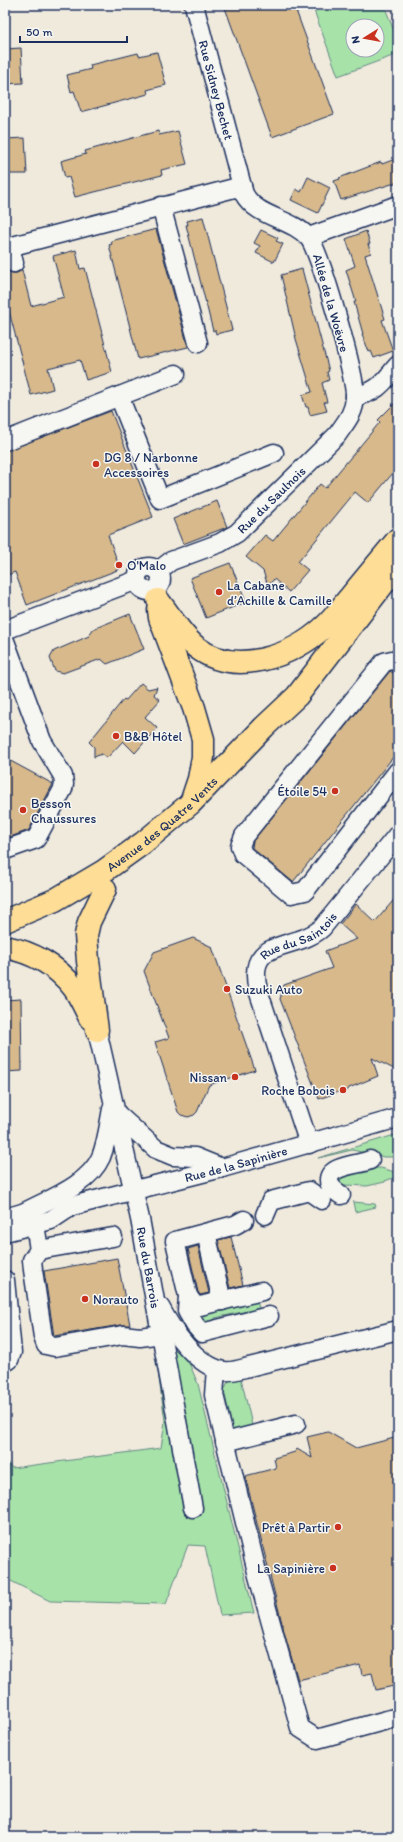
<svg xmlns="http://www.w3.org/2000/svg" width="403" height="1842" viewBox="0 0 403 1842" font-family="Itim,sans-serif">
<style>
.green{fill:#a7e2a8;stroke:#618883;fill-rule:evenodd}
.building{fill:#d7b98b;stroke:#1b2f5e}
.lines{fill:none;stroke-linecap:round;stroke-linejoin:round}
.minor-casing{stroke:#1b2f5e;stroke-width:21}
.major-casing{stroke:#1b2f5e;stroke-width:25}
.minor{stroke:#f6f6f2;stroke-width:18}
.major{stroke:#fedd96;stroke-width:22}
.poi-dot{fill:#c8321e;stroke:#f6f6f2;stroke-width:1.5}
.labels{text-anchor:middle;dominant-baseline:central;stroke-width:3;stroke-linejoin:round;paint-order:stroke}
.street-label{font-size:13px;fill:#1b2f5e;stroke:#f6f6f2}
.poi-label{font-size:13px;fill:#1b2f5e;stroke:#f6f6f2;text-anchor:start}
</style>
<rect width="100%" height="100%" fill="#f0eadd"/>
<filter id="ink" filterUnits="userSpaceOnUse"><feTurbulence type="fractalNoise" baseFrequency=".025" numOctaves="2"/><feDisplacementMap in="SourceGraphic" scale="8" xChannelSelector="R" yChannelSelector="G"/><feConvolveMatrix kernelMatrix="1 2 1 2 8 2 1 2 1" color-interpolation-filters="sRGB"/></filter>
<g filter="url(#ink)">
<path class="green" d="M 312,5 L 384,5 L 398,41 L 398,54 L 338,76 ZM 353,26 L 377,26 L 377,50 L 353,50 Z
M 398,1134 L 398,1157 L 384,1157 L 352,1150 L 318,1158 Z
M 368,1168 L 381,1168 L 398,1173 L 398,1179 L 394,1180 L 393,1178 L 385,1181 L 385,1182 L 367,1186 L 344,1185 L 339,1181 L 338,1177 Z
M 353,1202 L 375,1204 L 376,1207 L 355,1212 Z
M 257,1301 L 259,1308 L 255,1309 L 257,1313 L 248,1316 L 247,1311 L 215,1318 L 216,1323 L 203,1327 L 197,1315 Z
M 172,1348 L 187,1358 L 198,1384 L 254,1613 L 220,1615 L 205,1546 L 188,1545 L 166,1604 L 50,1601 L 5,1578 L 5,1460 L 12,1468 L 161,1448 L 165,1421 L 157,1365 L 161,1353 Z
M 241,1378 L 253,1429 L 233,1431 L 224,1390 L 229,1380 Z"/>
<path class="building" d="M 224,5 L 294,5 L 334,114 L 272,137 Z
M 21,48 L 23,83 L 5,84 L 5,49 Z
M 157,52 L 166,85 L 147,90 L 148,94 L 81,112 L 74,91 L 71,92 L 67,75 L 91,69 L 90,65 L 138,53 L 139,56 Z
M 158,131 L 159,135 L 178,131 L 187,164 L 161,170 L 162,175 L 75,197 L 69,177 L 65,178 L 61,161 L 86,154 L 85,151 Z
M 25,138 L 27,174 L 5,174 L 5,139 Z
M 398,158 L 398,182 L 341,200 L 334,181 L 340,179 L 339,178 L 381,162 L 382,164 Z
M 308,177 L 330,188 L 318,213 L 291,200 L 296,189 L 301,192 Z
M 203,217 L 232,330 L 216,334 L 215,330 L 213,331 L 186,225 L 188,225 L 187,221 Z
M 156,229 L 188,347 L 138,359 L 109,245 L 112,244 L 111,241 Z
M 261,230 L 278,238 L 276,241 L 283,244 L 274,262 L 256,253 L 260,246 L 254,243 Z
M 366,231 L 370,244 L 368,244 L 371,253 L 365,255 L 385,319 L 382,320 L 393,351 L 374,358 L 371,351 L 369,352 L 362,334 L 363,334 L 354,302 L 356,302 L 346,270 L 355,266 L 346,239 Z
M 76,250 L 80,269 L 85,268 L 112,372 L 86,380 L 80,360 L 48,368 L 53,389 L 31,395 L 5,296 L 5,269 L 12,273 L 17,273 L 22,270 L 31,306 L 64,297 L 53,256 Z
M 302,269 L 329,371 L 327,372 L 329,380 L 322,383 L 327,402 L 324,402 L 327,411 L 310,415 L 308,407 L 306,407 L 302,395 L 312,392 L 296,339 L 281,275 Z
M 398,400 L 398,467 L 368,503 L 355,492 L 298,562 L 308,570 L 289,592 L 274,579 L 268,586 L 263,571 L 246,557 L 265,535 L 273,541 L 320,484 L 325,488 L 380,422 L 378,420 Z
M 111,411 L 153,517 L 108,535 L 120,569 L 27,605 L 15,572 L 5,576 L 5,451 Z
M 217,501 L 227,527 L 183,544 L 173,519 Z
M 230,563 L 246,602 L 206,618 L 190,578 Z
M 130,614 L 144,649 L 107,664 L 101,659 L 63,673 L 55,671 L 50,658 L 54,651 L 89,636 L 93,629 Z
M 390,671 L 398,676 L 398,751 L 293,882 L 252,848 L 253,841 Z
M 141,683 L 148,689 L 157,687 L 154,695 L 160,700 L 145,717 L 157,728 L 135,753 L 123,741 L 107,758 L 102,754 L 94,757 L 94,747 L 89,742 L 124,699 L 126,700 Z
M 5,758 L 53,784 L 29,830 L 5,839 Z
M 398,895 L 398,1071 L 372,1058 L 378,1076 L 349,1088 L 345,1094 L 338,1092 L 319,1099 L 280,999 L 284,985 L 332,968 L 325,951 L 357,939 L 340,924 L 356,904 L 375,922 Z
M 193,938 L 212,947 L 255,1070 L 209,1085 L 197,1112 L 194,1115 L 188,1117 L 181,1115 L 178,1112 L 155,1042 L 169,1038 L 144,971 L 154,952 Z
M 21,999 L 22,1071 L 5,1072 L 5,1000 Z
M 231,1237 L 243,1285 L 230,1288 L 218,1240 Z
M 198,1246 L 209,1293 L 200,1295 L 198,1292 L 188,1249 Z
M 117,1258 L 130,1325 L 121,1325 L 54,1336 L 44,1271 Z
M 328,1432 L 356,1448 L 398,1437 L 398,1685 L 376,1690 L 372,1673 L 362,1675 L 360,1665 L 298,1680 L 286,1639 L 245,1476 L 276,1468 L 274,1458 L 295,1452 L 297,1449 L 312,1458 L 307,1437 Z"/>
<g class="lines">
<defs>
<g id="minor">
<path d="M 161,206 L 198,343"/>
<path d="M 309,237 L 398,205"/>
<path d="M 10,247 L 14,263"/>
<path d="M 5,248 L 242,186"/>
<path d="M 119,396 L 160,499 L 274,453"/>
<path d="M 355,396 C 379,392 383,382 398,365"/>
<path d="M 5,441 L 176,374"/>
<circle cx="149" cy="579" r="12"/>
<path id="s1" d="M 158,571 L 171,561 L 220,543 L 237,533 L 337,435 C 345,423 354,414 355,398 C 357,380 320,251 309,238 C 292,218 257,218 244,194 L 194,5"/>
<path d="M 5,630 L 137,580"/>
<path d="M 5,641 L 42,741 L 63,776 L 64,784 L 63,789 L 36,839 L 5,850"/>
<path d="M 398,662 L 392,660 L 384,662 L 244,836 L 240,846 L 243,854 L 291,894 L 305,891 L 398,771"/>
<path id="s2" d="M 97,1030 L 140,1219 L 193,1508"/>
<path d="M 116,1113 L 156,1149 L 173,1156 L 195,1157 L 222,1168"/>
<path id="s3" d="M 309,1144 L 258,990 C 245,936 295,952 322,928 L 398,834"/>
<path d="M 341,1195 C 335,1191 329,1187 329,1180 C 329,1165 360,1165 370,1160"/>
<path d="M 23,1213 C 49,1199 88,1186 101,1157 C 107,1142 109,1124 112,1109"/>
<path d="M 265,1215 L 271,1201 L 309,1191 L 322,1200"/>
<path d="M 5,1218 L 33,1210"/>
<path d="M 244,1220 L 235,1225 L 175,1241 L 188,1296 L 187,1311 L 195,1325 L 202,1333 L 269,1316"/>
<path d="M 35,1224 L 39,1250 L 32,1260 L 33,1270 L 43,1337 L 46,1345 L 55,1347 L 123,1335 L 140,1337 L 161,1334"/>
<path id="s4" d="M 5,1232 L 51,1220 L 72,1206 L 222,1168 L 398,1118"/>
<path d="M 206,1233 L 222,1301"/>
<path d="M 39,1250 L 113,1237"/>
<path d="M 5,1280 L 12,1352 L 9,1360 L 5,1362"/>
<path d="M 188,1296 L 196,1307 L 262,1291"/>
<path d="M 160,1307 C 172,1330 196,1366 224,1371 C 231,1372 238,1370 245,1368 L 398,1330"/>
<path d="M 216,1369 L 214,1395 L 258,1576 L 300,1728 L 317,1739 L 398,1717"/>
<path d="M 225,1442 L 296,1424"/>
</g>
<g id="major">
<path d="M 158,600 C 170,615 181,635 196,647 C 234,677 292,657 324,627 C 334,619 341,607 350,597 C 366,578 382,558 398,539"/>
<path d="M 159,610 L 160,618 L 194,708 L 203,739 L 203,757 L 199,779 L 192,800"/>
<path id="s5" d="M 5,921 L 55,900 L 104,871 L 143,843 L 191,803 L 264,727 L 297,696 L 398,565"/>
<path d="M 5,947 C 32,952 57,966 74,988 C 80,997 85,1008 90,1018"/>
<path d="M 97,1030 L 88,961 L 86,935 L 89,922 L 105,889"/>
</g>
</defs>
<use href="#minor" class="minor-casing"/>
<use href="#major" class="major-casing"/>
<use href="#minor" class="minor"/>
<use href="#major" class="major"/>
</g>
</g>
<g class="poi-dot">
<circle cx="96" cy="464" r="4"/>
<circle cx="119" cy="565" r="4"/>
<circle cx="219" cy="592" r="4"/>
<circle cx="116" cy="736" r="4"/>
<circle cx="335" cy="791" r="4"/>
<circle cx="23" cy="810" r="4"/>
<circle cx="227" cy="989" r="4"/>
<circle cx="235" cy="1077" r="4"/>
<circle cx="343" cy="1090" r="4"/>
<circle cx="85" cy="1299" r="4"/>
<circle cx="338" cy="1527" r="4"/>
<circle cx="333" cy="1568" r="4"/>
</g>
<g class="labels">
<g class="street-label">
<text transform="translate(216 90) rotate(75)">Rue Sidney Bechet</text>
<text transform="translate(331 303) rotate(74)">Allée de la Woëvre</text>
<text stroke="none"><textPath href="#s1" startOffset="136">Rue du Saulnois</textPath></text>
<text stroke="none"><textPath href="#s5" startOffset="186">Avenue des Quatre Vents</textPath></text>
<text stroke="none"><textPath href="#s3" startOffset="240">Rue du Saintois</textPath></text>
<text stroke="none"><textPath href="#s4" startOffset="242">Rue de la Sapinière</textPath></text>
<text stroke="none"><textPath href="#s2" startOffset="243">Rue du Barrois</textPath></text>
</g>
<g class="poi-label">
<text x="104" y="457">DG 8 / Narbonne<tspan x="104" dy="15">Accessoires</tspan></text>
<text x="127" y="565">O'Malo</text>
<text x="227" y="585">La Cabane<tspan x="227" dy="15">d’Achille &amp; Camille</tspan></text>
<text x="124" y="736">B&amp;B Hôtel</text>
<text x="327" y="791" text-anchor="end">Étoile 54</text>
<text x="31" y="803">Besson<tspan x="31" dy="15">Chaussures</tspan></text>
<text x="235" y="989">Suzuki Auto</text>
<text x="227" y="1077" text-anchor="end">Nissan</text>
<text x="335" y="1090" text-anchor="end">Roche Bobois</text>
<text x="93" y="1299">Norauto</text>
<text x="330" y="1527" text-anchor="end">Prêt à Partir</text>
<text x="325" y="1568" text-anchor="end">La Sapinière</text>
</g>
</g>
<rect width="403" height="1842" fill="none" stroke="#f6f6f2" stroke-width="20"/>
<rect x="10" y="10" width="383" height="1822" fill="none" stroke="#1b2f5e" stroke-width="1.5" filter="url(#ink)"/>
<g transform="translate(365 38) rotate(259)"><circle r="19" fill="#f6f6f2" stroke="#9ea6b7"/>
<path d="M0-3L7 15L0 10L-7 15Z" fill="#c8321e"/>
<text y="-6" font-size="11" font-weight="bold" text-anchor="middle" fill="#1b2f5e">N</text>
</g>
<path d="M20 36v6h107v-6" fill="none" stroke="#1b2f5e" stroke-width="2"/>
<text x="26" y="36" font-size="12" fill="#1b2f5e" stroke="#f6f6f2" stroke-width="3" paint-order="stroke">50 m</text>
</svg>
